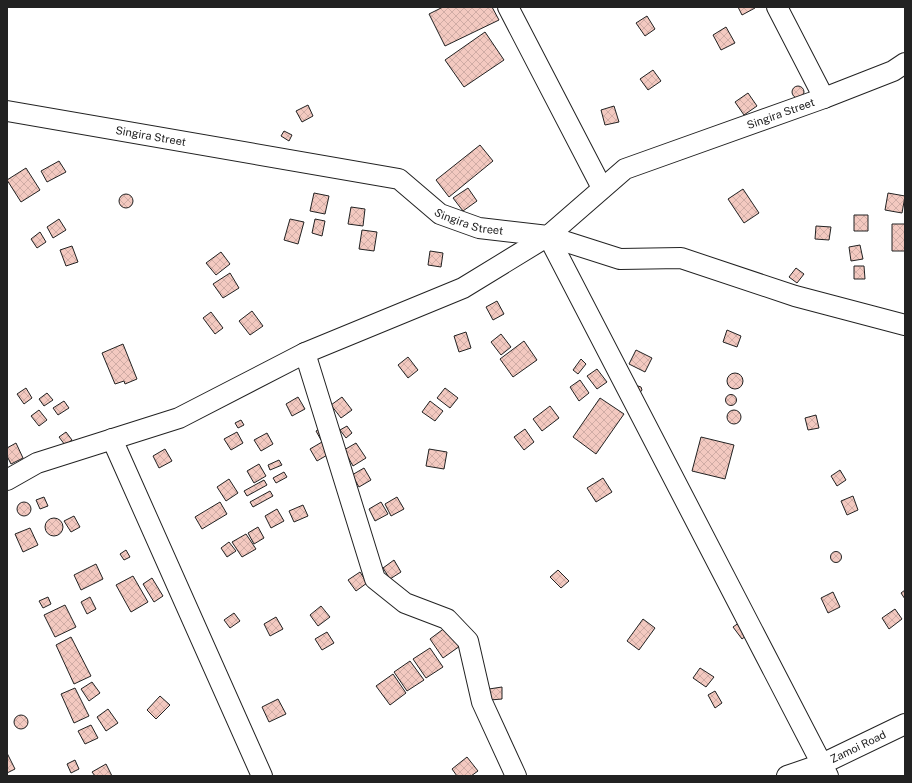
<svg xmlns="http://www.w3.org/2000/svg" width="912" height="783" viewBox="0 0 912 783" font-family="'Public Sans',sans-serif">
<style>
.building{fill:url(#building-cross-hatch);stroke:#222}
.lines{fill:none;stroke-linecap:round;stroke-linejoin:round}
.minor-casing{stroke:#222;stroke-width:22}
.minor{stroke:#fff;stroke-width:20}
.labels{text-anchor:middle;dominant-baseline:central;stroke-width:3;stroke-linejoin:round;paint-order:stroke}
.street-label{font-size:11px;fill:#222;stroke:#fff}
</style>
<defs>
<pattern id="building-cross-hatch" width="8" height="8" patternUnits="userSpaceOnUse"><rect width="8" height="8" fill="#f3c9c0"/><path d="M0 0l8 8M0 8l8-8" fill="none" stroke="#d0aca5"/></pattern>
</defs>
<rect width="100%" height="100%" fill="#fff"/>
<path class="building" d="M 443,7 L 492,7 L 499,20 L 445,46 L 429,14 Z
M 738,7 L 754,7 L 755,8 L 742,15 Z
M 647,16 L 655,29 L 645,36 L 636,23 Z
M 726,27 L 735,43 L 721,50 L 713,35 Z
M 485,32 L 504,60 L 464,87 L 445,60 Z
M 653,70 L 661,81 L 648,90 L 640,79 Z
M792 92a6 6 0 1 1 12 0a6 6 0 1 1-12 0Z
M 748,93 L 757,106 L 744,115 L 735,102 Z
M 308,105 L 313,116 L 302,122 L 296,111 Z
M 614,106 L 619,122 L 605,125 L 601,110 Z
M 284,131 L 292,135 L 289,141 L 281,136 Z
M 480,145 L 493,161 L 449,197 L 436,180 Z
M 59,161 L 66,172 L 47,182 L 41,171 Z
M 26,168 L 40,190 L 21,202 L 7,180 Z
M 468,188 L 477,201 L 463,211 L 453,198 Z
M 743,189 L 759,213 L 744,223 L 728,199 Z
M 314,193 L 329,196 L 325,214 L 310,211 Z
M 888,193 L 905,196 L 902,213 L 885,210 Z
M119 201a7 7 0 1 1 14 0a7 7 0 1 1-14 0Z
M 351,207 L 365,209 L 363,226 L 348,224 Z
M 854,215 L 868,215 L 868,231 L 854,231 Z
M 59,219 L 66,230 L 53,238 L 47,227 Z
M 290,219 L 304,222 L 298,244 L 284,240 Z
M 315,219 L 325,221 L 322,236 L 312,233 Z
M 892,224 L 905,224 L 905,251 L 892,251 Z
M 816,226 L 831,227 L 829,240 L 815,239 Z
M 362,230 L 377,232 L 374,251 L 359,249 Z
M 40,232 L 46,242 L 37,248 L 31,239 Z
M 860,245 L 863,259 L 851,261 L 849,247 Z
M 72,246 L 78,262 L 66,266 L 60,250 Z
M 430,251 L 443,253 L 441,267 L 428,265 Z
M 221,252 L 230,264 L 216,275 L 206,263 Z
M 854,266 L 864,266 L 865,279 L 854,279 Z
M 796,268 L 804,274 L 797,283 L 789,277 Z
M 230,273 L 239,288 L 223,298 L 213,284 Z
M 497,301 L 504,314 L 493,320 L 486,307 Z
M 252,311 L 263,326 L 250,335 L 239,321 Z
M 211,312 L 223,328 L 215,334 L 203,318 Z
M 727,330 L 741,336 L 737,347 L 723,342 Z
M 466,332 L 471,348 L 459,352 L 454,336 Z
M 501,334 L 511,347 L 501,355 L 491,342 Z
M 524,341 L 537,360 L 513,377 L 500,359 Z
M 123,344 L 137,379 L 125,384 L 124,381 L 115,384 L 102,353 Z
M 636,350 L 652,358 L 645,372 L 629,364 Z
M 408,357 L 418,370 L 408,378 L 398,365 Z
M 581,359 L 586,364 L 578,374 L 573,370 Z
M 597,369 L 607,382 L 597,389 L 587,376 Z
M727 381a8 8 0 1 1 16 0a8 8 0 1 1-16 0Z
M 580,380 L 589,393 L 579,401 L 570,387 Z
M 638,386 L 641,387 L 642,390 L 638,395 L 635,387 Z
M 26,388 L 32,398 L 24,404 L 17,394 Z
M 445,388 L 458,398 L 450,408 L 437,398 Z
M 47,393 L 53,400 L 44,406 L 39,399 Z
M725.5 400a5.5 5.5 0 1 1 11 0a5.5 5.5 0 1 1-11 0Z
M 298,397 L 305,409 L 292,416 L 286,404 Z
M 342,397 L 352,410 L 341,418 L 331,405 Z
M 600,398 L 624,414 L 596,454 L 573,437 Z
M 64,401 L 69,408 L 58,415 L 53,408 Z
M 430,401 L 443,411 L 435,421 L 422,412 Z
M 550,406 L 559,418 L 542,431 L 533,419 Z
M 39,410 L 47,420 L 39,426 L 31,416 Z
M727 417a7 7 0 1 1 14 0a7 7 0 1 1-14 0Z
M 816,415 L 819,428 L 808,430 L 805,418 Z
M 241,420 L 244,425 L 238,428 L 235,423 Z
M 347,426 L 352,433 L 346,438 L 340,430 Z
M 321,428 L 326,437 L 321,440 L 316,431 Z
M 525,429 L 534,442 L 524,450 L 514,437 Z
M 66,432 L 72,440 L 65,445 L 59,437 Z
M 237,432 L 243,443 L 231,450 L 224,439 Z
M 267,433 L 273,444 L 261,451 L 254,440 Z
M 701,437 L 734,445 L 725,479 L 692,471 Z
M 322,442 L 329,454 L 317,461 L 310,449 Z
M 16,443 L 23,458 L 11,464 L 7,456 L 7,448 Z
M 356,443 L 366,458 L 353,466 L 344,450 Z
M 165,449 L 172,461 L 159,468 L 153,456 Z
M 429,449 L 447,452 L 444,469 L 426,466 Z
M 279,460 L 282,465 L 270,470 L 268,465 Z
M 259,464 L 266,476 L 254,483 L 247,471 Z
M 364,468 L 371,480 L 359,487 L 352,475 Z
M 840,470 L 846,480 L 837,486 L 831,476 Z
M 284,472 L 287,477 L 276,483 L 273,478 Z
M 603,478 L 612,492 L 596,502 L 587,488 Z
M 229,479 L 238,493 L 226,501 L 217,487 Z
M 264,480 L 267,485 L 247,496 L 244,491 Z
M 270,491 L 273,496 L 253,507 L 250,502 Z
M 853,496 L 858,510 L 847,515 L 841,501 Z
M 44,497 L 48,506 L 40,509 L 36,500 Z
M 397,497 L 404,509 L 391,516 L 385,504 Z
M 220,502 L 227,514 L 202,529 L 195,517 Z
M 381,502 L 388,514 L 375,521 L 369,509 Z
M17 509a7 7 0 1 1 14 0a7 7 0 1 1-14 0Z
M 303,505 L 308,516 L 294,522 L 289,511 Z
M 277,509 L 284,521 L 271,528 L 265,516 Z
M 74,516 L 80,527 L 71,532 L 64,521 Z
M45 527a9 9 0 1 1 18 0a9 9 0 1 1-18 0Z
M 258,527 L 264,538 L 254,544 L 248,533 Z
M 30,528 L 38,545 L 23,552 L 15,534 Z
M 246,534 L 256,549 L 242,557 L 232,542 Z
M 229,542 L 236,551 L 227,557 L 221,548 Z
M 126,550 L 130,557 L 124,560 L 120,554 Z
M830.5 557a5.5 5.5 0 1 1 11 0a5.5 5.5 0 1 1-11 0Z
M 394,560 L 401,572 L 390,579 L 383,568 Z
M 96,564 L 103,579 L 81,590 L 74,575 Z
M 558,570 L 569,581 L 561,588 L 550,577 Z
M 360,572 L 367,583 L 356,591 L 348,580 Z
M 133,576 L 148,602 L 131,612 L 116,585 Z
M 152,578 L 163,596 L 154,602 L 143,584 Z
M 905,590 L 905,599 L 901,593 Z
M 833,592 L 840,607 L 828,613 L 821,598 Z
M 48,597 L 51,604 L 43,608 L 39,601 Z
M 90,597 L 96,609 L 87,614 L 81,602 Z
M 65,605 L 76,627 L 55,637 L 44,615 Z
M 321,606 L 330,617 L 318,626 L 310,615 Z
M 895,609 L 902,619 L 889,629 L 882,618 Z
M 234,613 L 240,621 L 230,628 L 224,620 Z
M 276,617 L 283,629 L 270,636 L 264,624 Z
M 643,619 L 655,628 L 639,650 L 627,641 Z
M 743,620 L 751,632 L 742,639 L 733,627 Z
M 446,627 L 460,646 L 443,658 L 430,639 Z
M 327,632 L 334,643 L 322,650 L 315,639 Z
M 71,637 L 91,676 L 74,684 L 56,645 Z
M 430,648 L 443,667 L 426,678 L 413,659 Z
M 410,661 L 424,680 L 407,691 L 394,672 Z
M 700,668 L 714,677 L 706,687 L 693,678 Z
M 393,674 L 406,693 L 390,705 L 376,686 Z
M 92,682 L 100,693 L 89,701 L 81,689 Z
M 502,687 L 502,699 L 490,700 L 489,689 Z
M 75,688 L 89,716 L 74,723 L 61,694 Z
M 715,691 L 722,703 L 715,708 L 708,695 Z
M 160,696 L 170,705 L 156,719 L 147,710 Z
M 278,699 L 286,714 L 269,722 L 262,707 Z
M 108,709 L 118,723 L 106,731 L 97,717 Z
M14 722a7 7 0 1 1 14 0a7 7 0 1 1-14 0Z
M 91,725 L 98,738 L 85,744 L 78,731 Z
M 7,753 L 15,769 L 7,773 Z
M 467,757 L 478,771 L 471,776 L 457,776 L 452,769 Z
M 75,760 L 79,769 L 71,773 L 67,764 Z
M 106,764 L 112,776 L 95,776 L 92,772 Z"/>
<g class="lines">
<defs>
<g id="minor">
<path d="M 508,7 L 602,188"/>
<path d="M 777,7 L 824,98"/>
<path id="s1" d="M 7,111 L 399,179 L 440,214 L 479,228 L 548,236 L 625,169 L 824,98 L 893,71 L 905,63"/>
<path d="M 548,236 L 828,776"/>
<path d="M 548,236 L 620,259 L 681,258 L 795,296 L 905,325"/>
<path d="M 305,353 L 375,579 L 405,603 L 447,619 L 468,641 L 482,702 L 516,776"/>
<path d="M 112,439 L 262,776"/>
<path d="M 7,480 L 37,463 L 179,418 L 305,353 L 463,288 L 548,236"/>
<path id="s2" d="M 787,776 L 822,764 L 905,724"/>
</g>
</defs>
<use href="#minor" class="minor-casing"/>
<use href="#minor" class="minor"/>
</g>
<g class="labels">
<g class="street-label">
<text stroke="none"><textPath href="#s1" startOffset="830">Singira Street</textPath></text>
<text stroke="none"><textPath href="#s1" startOffset="146">Singira Street</textPath></text>
<text stroke="none"><textPath href="#s1" startOffset="482">Singira Street</textPath></text>
<text stroke="none"><textPath href="#s2" startOffset="77">Zamoi Road</textPath></text>
</g>
</g>
<rect width="912" height="783" fill="none" stroke="#222222" stroke-width="16"/>
</svg>
